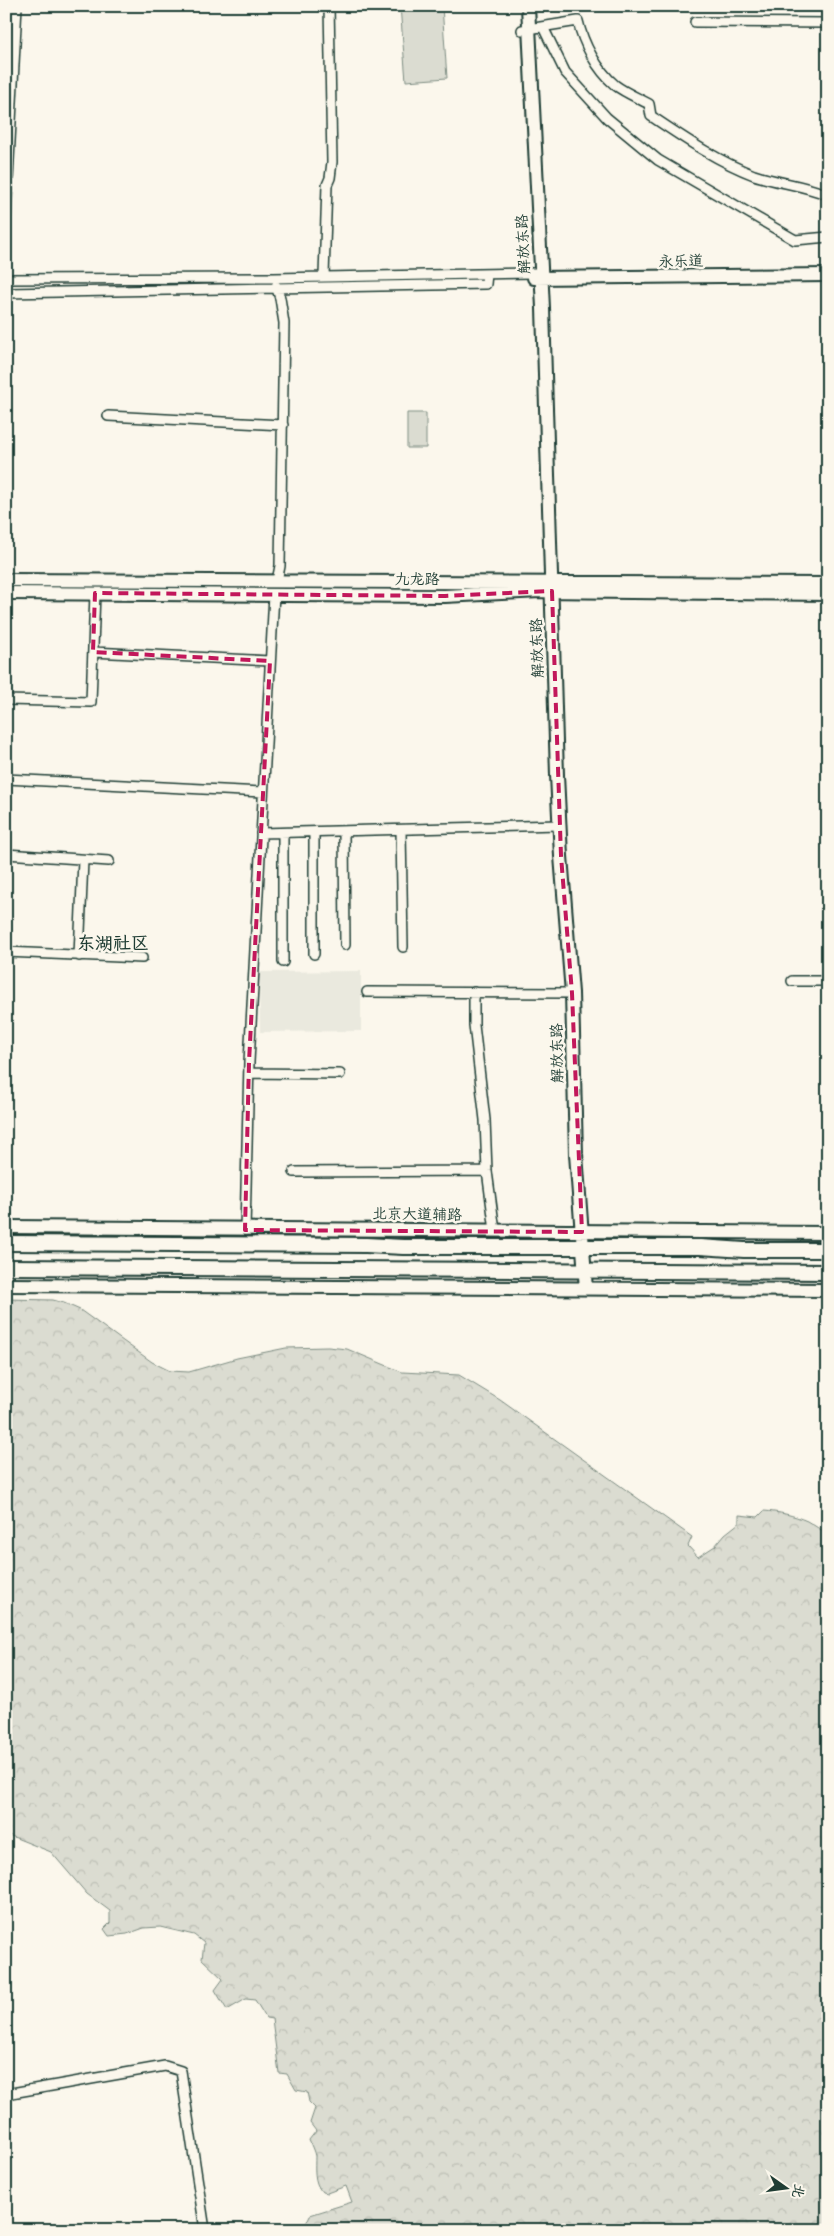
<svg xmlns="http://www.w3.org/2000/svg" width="834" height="2236" viewBox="0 0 834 2236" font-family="'Shantell Sans','LXGW WenKai TC',sans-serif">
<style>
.built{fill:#eae9de}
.green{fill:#dbdcd1;stroke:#7d8c82}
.forest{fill:url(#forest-crowns);stroke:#7d8c82}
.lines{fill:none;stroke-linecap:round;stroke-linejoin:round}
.street-casing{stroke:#1f3d34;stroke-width:12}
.secondary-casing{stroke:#1f3d34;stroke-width:16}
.primary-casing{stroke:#1f3d34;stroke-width:18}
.street{stroke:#fbf7ec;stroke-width:9}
.secondary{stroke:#fbf7ec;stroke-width:12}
.primary{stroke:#fbf7ec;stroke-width:14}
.marked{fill:none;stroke:#c2185b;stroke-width:4;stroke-dasharray:10 6;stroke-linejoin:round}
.labels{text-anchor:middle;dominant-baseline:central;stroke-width:5;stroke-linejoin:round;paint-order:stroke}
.street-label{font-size:15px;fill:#1f3d34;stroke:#fbf7ec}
.quarter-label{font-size:18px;font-weight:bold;fill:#1f3d34;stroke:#fbf7ec}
</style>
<defs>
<pattern id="forest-crowns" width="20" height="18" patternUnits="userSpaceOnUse" patternTransform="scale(1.25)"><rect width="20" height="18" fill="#dbdcd1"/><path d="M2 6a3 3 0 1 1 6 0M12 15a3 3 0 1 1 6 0" fill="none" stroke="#bcbeb4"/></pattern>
</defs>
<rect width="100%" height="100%" fill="#fbf7ec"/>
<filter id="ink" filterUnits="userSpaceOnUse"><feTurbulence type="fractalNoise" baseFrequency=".02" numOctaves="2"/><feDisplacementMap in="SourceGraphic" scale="10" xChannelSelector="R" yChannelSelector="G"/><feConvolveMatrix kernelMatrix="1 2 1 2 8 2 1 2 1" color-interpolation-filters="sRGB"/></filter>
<g filter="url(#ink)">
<path class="built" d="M 361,971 L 361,1031 L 260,1032 L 259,972 Z"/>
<path class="green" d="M 400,6 L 442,6 L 447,78 L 406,81 Z
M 407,413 L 426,413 L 426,448 L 407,448 Z"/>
<path class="forest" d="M 6,1299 L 53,1300 L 64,1303 L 80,1310 L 152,1362 L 170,1371 L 189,1372 L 237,1358 L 286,1348 L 328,1347 L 347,1349 L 402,1372 L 459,1375 L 500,1400 L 692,1537 L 688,1546 L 698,1557 L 715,1546 L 725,1534 L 739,1523 L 739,1515 L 758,1517 L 764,1511 C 779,1512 793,1515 807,1521 C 814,1525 820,1530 828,1533 L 828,2230 L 303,2230 L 310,2215 L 352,2202 L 346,2186 L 327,2193 L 322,2192 C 313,2182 315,2168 315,2156 C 314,2151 311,2145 309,2140 L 316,2131 L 310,2123 L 315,2108 L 309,2102 L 307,2092 L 296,2090 L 287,2074 L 279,2073 L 272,2019 L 266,2018 L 255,2000 L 246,1999 L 227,2010 L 215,1990 L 223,1979 L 202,1959 L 204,1943 L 194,1935 L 160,1927 L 144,1928 L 127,1934 L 109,1936 L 104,1929 L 110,1923 L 110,1911 L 87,1894 L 51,1852 L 6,1834 Z"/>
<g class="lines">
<defs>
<path id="street" d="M 695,22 L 828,23
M 543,27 L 565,72 L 607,118 L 658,160 L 795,240 L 828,237
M 522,30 L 578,21 C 583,43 597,70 615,85 C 624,92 638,98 649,104 L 651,116 C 684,138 717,161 754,175 C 778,183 804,185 828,195
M 6,219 L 17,6
M 324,276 L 327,185 L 330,178 L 332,162 L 329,6
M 6,279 L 274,278 L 534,273
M 276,286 L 280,298 L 284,323 L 280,566 L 277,581
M 6,293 L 486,284 L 487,274
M 108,416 L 283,425
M 93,652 L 270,661
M 6,700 L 91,702 L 95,593
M 6,779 L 263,792
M 401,831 L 403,947
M 314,832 L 314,954
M 344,832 L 345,945
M 261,833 L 559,825
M 6,854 L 109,861
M 6,952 L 142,958
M 79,956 L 83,860
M 283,962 L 283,833
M 792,981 L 828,981
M 367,992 L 572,993
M 474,992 L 474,1025 L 485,1120 L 487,1171 L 495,1231
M 249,1073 L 340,1074
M 294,1172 L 487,1171
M 245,1230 L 249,1062 L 274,594
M 6,2094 L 165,2066 L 181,2071 L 205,2230"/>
<path id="secondary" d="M 528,6 L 543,308 L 557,775 L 561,856 L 572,993 L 576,1154 L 586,1289
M 534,278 L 828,275
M 6,580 L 828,584
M 6,593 L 445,596 L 540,591 L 828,594
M 6,1227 L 828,1233
M 6,1285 L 828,1290"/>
<path id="primary" d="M 6,1243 L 366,1245 L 403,1247 L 700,1247 L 744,1250 L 828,1250
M 6,1267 L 828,1272"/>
</defs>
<use href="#street" class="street-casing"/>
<use href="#secondary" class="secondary-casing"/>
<use href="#primary" class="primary-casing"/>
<use href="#street" class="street"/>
<use href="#secondary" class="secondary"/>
<use href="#primary" class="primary"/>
</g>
</g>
<path class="marked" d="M 552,591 L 561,856 L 572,993 L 582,1232 L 245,1230 L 249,1062 L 270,661 L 93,652 L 95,593 L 445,596 Z"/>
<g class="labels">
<g class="street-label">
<text transform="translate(523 244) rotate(-93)">解放东路</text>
<text transform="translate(681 261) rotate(-1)">永乐道</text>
<text x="417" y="579">九龙路</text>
<text transform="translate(537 648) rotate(-92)">解放东路</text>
<text transform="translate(557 1053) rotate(-91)">解放东路</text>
<text transform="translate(417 1214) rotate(1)">北京大道辅路</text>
</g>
<g class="quarter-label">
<text x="113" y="943">东湖社区</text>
</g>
</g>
<rect width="834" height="2236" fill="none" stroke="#fbf7ec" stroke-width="25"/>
<rect x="12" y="12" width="809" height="2211" fill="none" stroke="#1f3d34" stroke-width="2" filter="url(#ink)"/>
<g transform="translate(786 2188) rotate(104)" stroke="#fbf7ec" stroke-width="4" paint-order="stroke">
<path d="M0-4L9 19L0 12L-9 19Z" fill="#1f3d34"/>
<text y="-8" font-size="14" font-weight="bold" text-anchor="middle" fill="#1f3d34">北</text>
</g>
</svg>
